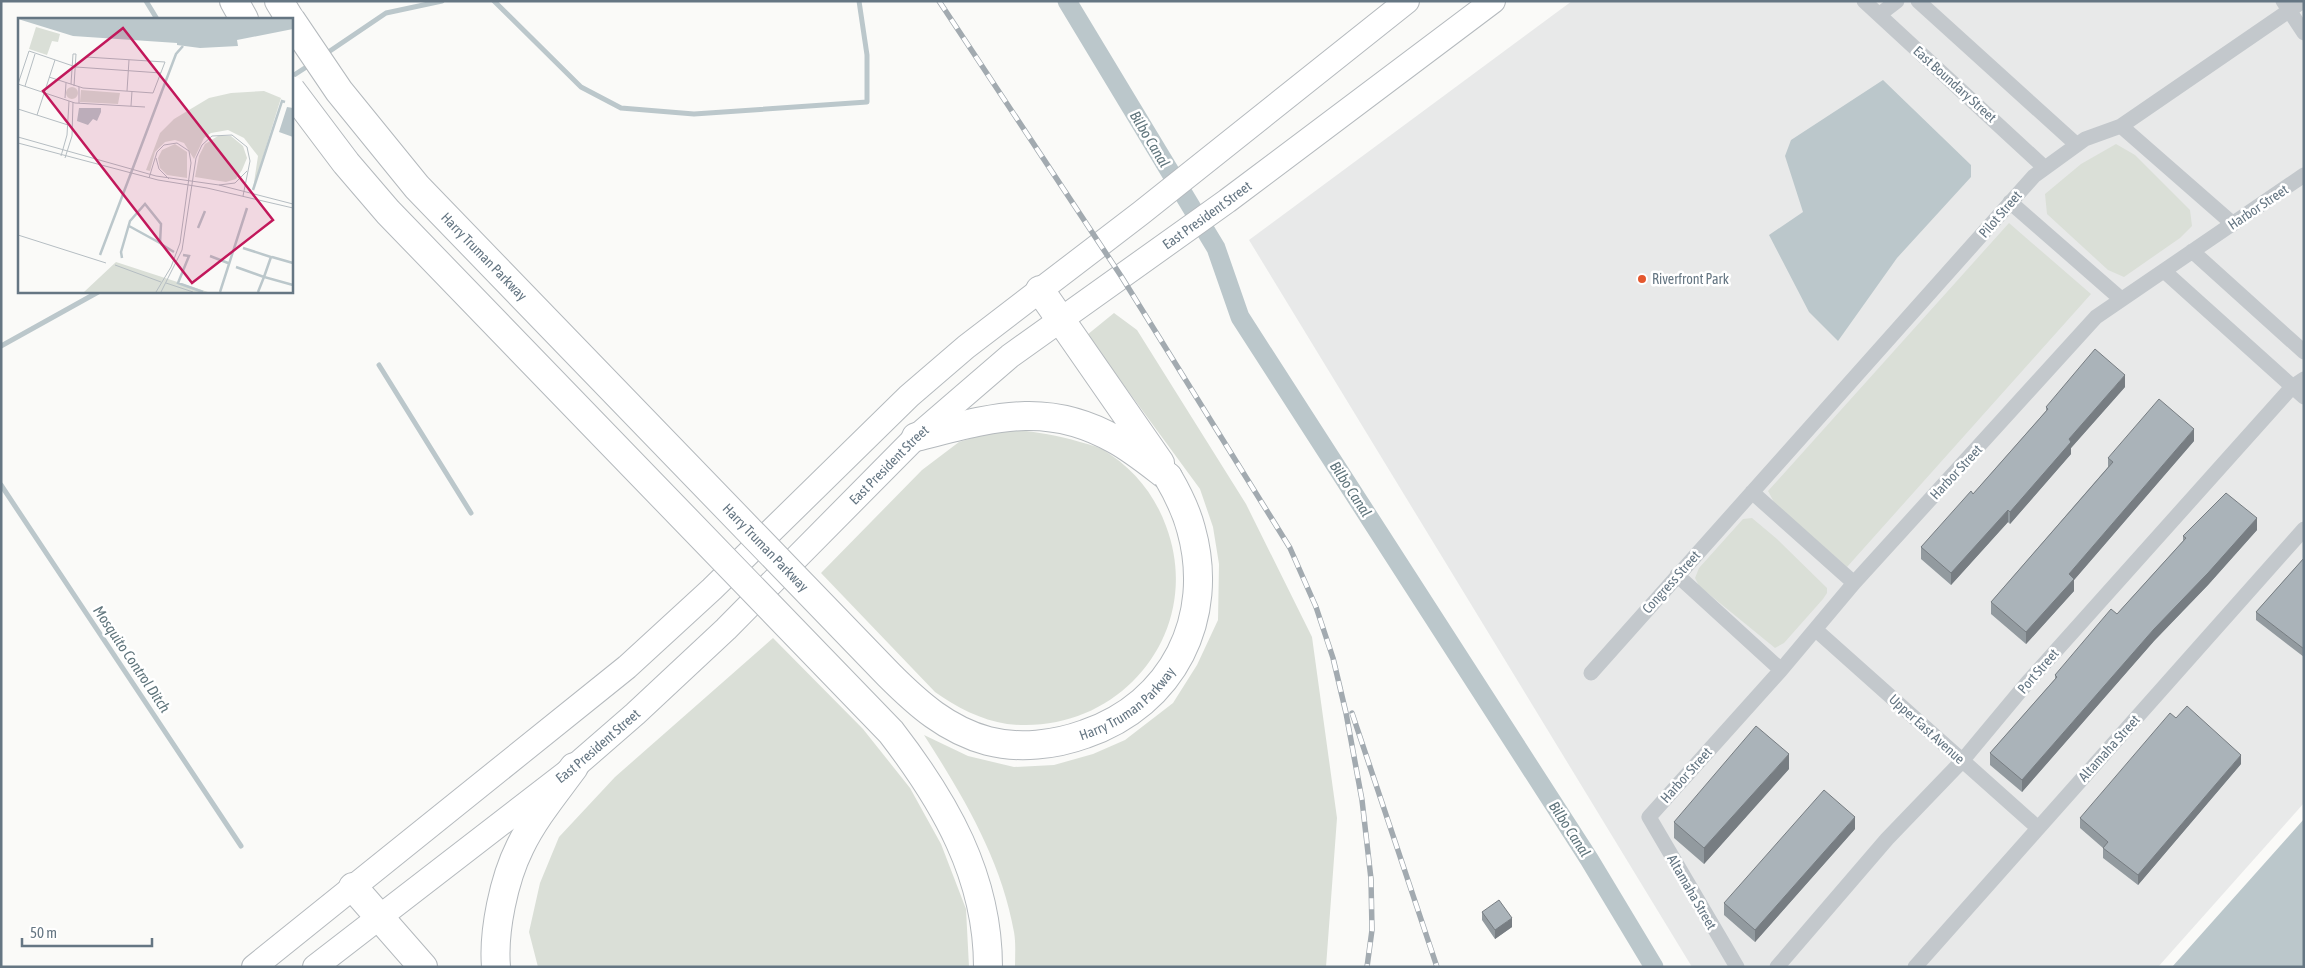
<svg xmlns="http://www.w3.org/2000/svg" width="2305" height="968" viewBox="0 0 2305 968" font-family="'Asap Condensed',sans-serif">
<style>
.built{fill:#e8e9e9}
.green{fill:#dadfd7}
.water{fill:#bbc7cb}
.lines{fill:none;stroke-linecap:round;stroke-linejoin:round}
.stream{stroke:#bbc7cb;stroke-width:5}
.canal{stroke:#bbc7cb;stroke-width:19}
.primary-casing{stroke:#b5babe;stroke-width:26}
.motorway-casing{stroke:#b4b9bd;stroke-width:30}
.minor{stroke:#c3c8cc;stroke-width:15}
.primary{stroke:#fff;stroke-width:24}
.motorway{stroke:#fff;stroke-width:28}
.rail-casing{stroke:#a2aab0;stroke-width:5.5}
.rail{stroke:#fff;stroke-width:4;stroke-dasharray:11;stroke-linecap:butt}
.motorway-bridge-casing{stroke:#b4b9bd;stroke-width:30;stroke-linecap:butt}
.motorway-bridge{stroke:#fff;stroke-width:28}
.wall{fill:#929a9f}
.shaded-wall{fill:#777d82}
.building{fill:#aab3b9;stroke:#777d82}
.poi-dot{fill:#e4572e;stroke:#fff;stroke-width:2}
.labels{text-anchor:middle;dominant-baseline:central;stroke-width:5;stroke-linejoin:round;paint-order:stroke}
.street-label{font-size:14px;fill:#657683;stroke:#fff}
.poi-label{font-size:14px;fill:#657683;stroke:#fff;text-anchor:start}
.water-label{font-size:15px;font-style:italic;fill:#60757c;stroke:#fff}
.inset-river{fill:none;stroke:#bbc7cb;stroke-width:2.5}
.inset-road{fill:none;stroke:#b5bdc2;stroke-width:1}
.view{fill:#c2185b;fill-opacity:0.15;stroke:#c2185b;stroke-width:2.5}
.inset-edge{fill:none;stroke:#657683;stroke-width:2.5}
</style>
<rect width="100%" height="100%" fill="#fafaf8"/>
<path class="built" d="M 1572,1 L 2304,1 L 2304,803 L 2158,967 L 1692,967 L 1249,240 Z"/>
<path class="green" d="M 2116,144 L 2135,155 L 2190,210 L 2192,226 L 2180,238 L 2124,277 L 2108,270 L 2047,214 L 2045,194 L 2081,164 Z
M 2009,223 L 2091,294 L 1847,567 L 1775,504 L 1768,491 Z
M 1114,313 L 1137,330 L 1246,504 L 1312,637 L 1337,818 L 1326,967 L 1015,967 C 1015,956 1016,943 1014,932 C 1001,859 963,796 924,735 L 968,756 L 1014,767 L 1054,765 L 1093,754 L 1125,740 L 1173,703 L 1197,665 L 1218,620 L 1219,564 L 1213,527 L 1200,489 L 1087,335 Z
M 1002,429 C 1031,431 1052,434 1080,442 C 1087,444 1096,446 1102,449 C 1132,467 1154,493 1166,526 C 1206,632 1119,737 1007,724 C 981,720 956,707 935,692 L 821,573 L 922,470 L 959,442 Z
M 1752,518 L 1777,539 L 1827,588 L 1827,593 L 1823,599 L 1784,643 L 1775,648 L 1699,586 L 1695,578 L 1699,568 L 1743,519 Z
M 773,638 L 863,729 L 910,788 L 941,844 L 966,909 L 969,967 L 538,967 L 529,932 L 540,883 L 559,837 L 615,777 Z"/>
<path class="water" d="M 1883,80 L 1971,165 L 1971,177 L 1897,258 L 1838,341 L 1809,312 L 1769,235 L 1803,212 L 1785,156 L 1791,140 Z
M 2304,819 L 2304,967 L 2172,967 Z"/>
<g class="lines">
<path class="stream" d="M 146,1 L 157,19
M 494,1 L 581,87 L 621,108 L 694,114 L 867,102 L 867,55 L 859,1
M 324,55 L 386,13 L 442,1
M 291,77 L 311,64
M 1,346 L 100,291
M 379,365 L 471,513
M 1,485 L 241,846"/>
<path class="canal" d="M 1067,1 L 1216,248 L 1240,317 L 1589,859 L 1654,967"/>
<defs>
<g id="primary">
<path d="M 254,967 L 627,667 L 712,589 L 909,396 L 966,347 L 1141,213 L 1407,1"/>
<path id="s1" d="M 315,967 L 574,767 L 635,714 L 726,629 L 916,437 L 1010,356 L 1227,201 L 1493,1"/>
</g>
<path id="motorway" d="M 234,1 L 244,19
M 279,1 L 290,19
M 1040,290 L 1160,463
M 916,437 C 989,419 1045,399 1116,440 C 1134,450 1151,464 1168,477
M 353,887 L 423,967
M 496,967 C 493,931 504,879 520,847 C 534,818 555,793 574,767"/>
</defs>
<use href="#primary" class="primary-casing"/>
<use href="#motorway" class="motorway-casing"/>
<path class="minor" d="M 1864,1 L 2045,168
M 1918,1 L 2077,145
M 2283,1 L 2304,33
M 1880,14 L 1897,1
M 2121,126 L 2233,224
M 2010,202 L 2121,299
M 2192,251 L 2304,352
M 2164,271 L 2304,397
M 1752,492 L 1854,583
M 1677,575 L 1781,670
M 1816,630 L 2038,828
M 1591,673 L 2034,176 L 2085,139 L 2121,126 L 2303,1
M 1737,967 L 1649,817 L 1781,670 L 1854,583 L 2096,317 L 2304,175
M 1777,967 L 1887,839 L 1962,761 L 2027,683 L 2292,387 L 2304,379
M 1915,967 L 2304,529"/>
<use href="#primary" class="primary"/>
<use href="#motorway" class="motorway"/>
<defs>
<path id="rail" d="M 939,1 L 1121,276 L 1290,548 L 1316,607 L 1333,658 L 1346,713 L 1362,800 L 1371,879 L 1372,930 L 1367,967
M 1352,713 L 1437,967"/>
</defs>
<use href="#rail" class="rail-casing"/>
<use href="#rail" class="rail"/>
<defs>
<g id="motorway-bridge">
<path id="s2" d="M 291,20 L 339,91 L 417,187 L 889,675 C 918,704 947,730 988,741 C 1019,749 1055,745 1085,734 C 1173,704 1216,618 1191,529 C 1186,510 1178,494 1168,477"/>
<path d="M 291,90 L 346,163 L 388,212 L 891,732 C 945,802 988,876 988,967"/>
</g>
</defs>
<use href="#motorway-bridge" class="motorway-bridge-casing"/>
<use href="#motorway-bridge" class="motorway-bridge"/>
</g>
<path class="wall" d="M 2125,387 L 2071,448 L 2071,454 L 2010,524 L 2008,522 L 1951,585 L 1921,559 L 1921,547 L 1973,494 L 2046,411 L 2046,407 Z
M 2194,441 L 2074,580 L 2074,591 L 2026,644 L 1991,614 L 1991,602 L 2108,467 L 2108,458 Z
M 2257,530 L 2208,585 L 2154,641 L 2022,792 L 1990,765 L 1990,753 L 2055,679 L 2055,675 L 2117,614 L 2183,541 L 2183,536 Z
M 2304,558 L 2304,657 L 2256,620 L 2256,612 Z
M 2241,764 L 2138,885 L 2103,858 L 2103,848 L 2080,828 L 2080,818 Z
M 1789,769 L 1704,864 L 1674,838 L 1674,822 Z
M 1855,829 L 1755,942 L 1724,915 L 1724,903 Z
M 1482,912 L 1512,927 L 1495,939 L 1482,920 Z"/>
<path class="shaded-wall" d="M 2125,375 L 2125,387 L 2071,448 L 2071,454 L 2010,524 L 2010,512 L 2069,439 Z
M 2194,429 L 2194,441 L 2074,580 L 2074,591 L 2026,644 L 2026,632 L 2069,574 Z
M 2008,510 L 2008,522 L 1951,585 L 1951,573 Z
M 2257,518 L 2257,530 L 2208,585 L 2154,641 L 2022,792 L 2022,780 L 2154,629 Z
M 1789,754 L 1789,769 L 1704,864 L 1704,848 Z
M 2241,755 L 2241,764 L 2138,885 L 2138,875 Z
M 1855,817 L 1855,829 L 1755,942 L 1755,930 Z
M 1512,918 L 1512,927 L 1495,939 L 1495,930 Z"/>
<path class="building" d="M 2095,349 L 2125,375 L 2069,439 L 2071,442 L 2010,512 L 2008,510 L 1951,573 L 1921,547 L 1971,491 L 1973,494 L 2048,409 L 2046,407 Z
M 2159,399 L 2194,429 L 2069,574 L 2074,579 L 2026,632 L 1991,602 L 2113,462 L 2108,458 Z
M 2226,493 L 2257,518 L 2208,573 L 2154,629 L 2022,780 L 1990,753 L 2057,677 L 2055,675 L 2111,609 L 2117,614 L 2186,538 L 2183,536 Z
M 2304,558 L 2304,649 L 2256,612 Z
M 2187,706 L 2241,755 L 2138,875 L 2103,848 L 2108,842 L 2080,818 L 2170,713 L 2176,718 Z
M 1756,726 L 1789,754 L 1704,848 L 1674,822 Z
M 1824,790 L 1855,817 L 1755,930 L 1724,903 Z
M 1499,900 L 1512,918 L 1495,930 L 1482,912 Z"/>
<circle class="poi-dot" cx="1642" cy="279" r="5"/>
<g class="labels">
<g class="street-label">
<text transform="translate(1955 84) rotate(42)">East Boundary Street</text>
<text transform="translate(2258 207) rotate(-34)">Harbor Street</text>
<text transform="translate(2000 214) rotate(-49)">Pilot Street</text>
<text stroke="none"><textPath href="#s1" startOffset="1169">East President Street</textPath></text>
<text stroke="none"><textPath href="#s2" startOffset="306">Harry Truman Parkway</textPath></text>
<text stroke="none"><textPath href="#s1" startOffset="764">East President Street</textPath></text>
<text transform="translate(1956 472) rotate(-47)">Harbor Street</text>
<text stroke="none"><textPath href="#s2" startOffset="711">Harry Truman Parkway</textPath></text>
<text transform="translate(1671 582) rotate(-48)">Congress Street</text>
<text transform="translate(2038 671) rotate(-49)">Port Street</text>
<text stroke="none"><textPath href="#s2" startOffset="1160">Harry Truman Parkway</textPath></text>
<text transform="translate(1927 729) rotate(42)">Upper East Avenue</text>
<text stroke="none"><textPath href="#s1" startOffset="359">East President Street</textPath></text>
<text transform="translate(2109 748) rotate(-48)">Altamaha Street</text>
<text transform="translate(1686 775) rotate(-48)">Harbor Street</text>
<text transform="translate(1692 892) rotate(60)">Altamaha Street</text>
</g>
<g class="poi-label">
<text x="1652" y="279">Riverfront Park</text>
</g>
<g class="water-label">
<text transform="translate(1150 139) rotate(59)">Bilbo Canal</text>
<text transform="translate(1351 489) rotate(57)">Bilbo Canal</text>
<text transform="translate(132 659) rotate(56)">Mosquito Control Ditch</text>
<text transform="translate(1570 829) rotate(57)">Bilbo Canal</text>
</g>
</g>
<g transform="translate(18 18)">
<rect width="275" height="275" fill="#fafaf8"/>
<path d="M 18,9 L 42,16 L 40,24 L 34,23 L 29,37 L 11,31 ZM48 75a6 6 0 1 1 12 0a6 6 0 1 1-12 0ZM 63,72 L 102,75 L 100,86 L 62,84 ZM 246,73 L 263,80 L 235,171 L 240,138 L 226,120 L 210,112 L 193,115 L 186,120 L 176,141 L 166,125 L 157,122 L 147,124 L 137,134 L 132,153 L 128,152 L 142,115 L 156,101 L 191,80 L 213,75 ZM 200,118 L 213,118 L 225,128 L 229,140 L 224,152 L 218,161 L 208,164 L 177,159 L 181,138 L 187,126 ZM 157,126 L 169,134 L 169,160 L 149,157 L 142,150 L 140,140 L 144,132 ZM 98,244 L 190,274 L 66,274 Z" fill="#dadfd7"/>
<path d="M 0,1 L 275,1 L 275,11 L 219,22 L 220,28 L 182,30 L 159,27 L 159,25 L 55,18 ZM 269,89 L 275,90 L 275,119 L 261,114 ZM 61,90 L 83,90 L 83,94 L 79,103 L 75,101 L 70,107 L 59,103 Z" fill="#bbc7cb"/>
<path class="inset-river" d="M 235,172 L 264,83 L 267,84M 180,210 L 187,193M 143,226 L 156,234M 225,230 L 253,239 L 246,259 L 275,267M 82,237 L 158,36 L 165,28M 165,237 L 171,238 L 160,265 L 185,274M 192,238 L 210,245M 254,239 L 275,245M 104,240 L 103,234 L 112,203 L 127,186 L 143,206 L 142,225 L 111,208M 218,249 L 246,259 L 240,274M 202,274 L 229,190"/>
<path class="inset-road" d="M 31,59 L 65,70 L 135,75 L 147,44 L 68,39M 0,66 L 11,33 L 58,49 L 143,55M 0,66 L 57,85 L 127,89M 53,66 L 55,36 L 58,36 L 56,68M 7,68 L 17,36M 109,73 L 111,42M 47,80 L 48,65M 61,85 L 61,69M 113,88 L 114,73M 0,91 L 50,107M 19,97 L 37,42M 0,119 L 138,158 L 201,167 L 275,186M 0,125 L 140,162 L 189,170 L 275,190M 43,138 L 49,117 L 51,83M 47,140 L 54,118 L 55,84M 138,140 L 141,151 L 151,161M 131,160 L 139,134 L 146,127 L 159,125 L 171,133 L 173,145 L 162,225 L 153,249 L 138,274M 201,167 L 217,165 L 229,153M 0,217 L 88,245M 97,247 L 143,264M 148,265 L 175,274M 143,274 L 164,232 L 178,140 L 184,127 L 194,118 L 214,117 L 229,129 L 232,143 L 225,178"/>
<path class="view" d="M 105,10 L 255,202 L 174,265 L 25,73 Z"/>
<rect width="275" height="275" class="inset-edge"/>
</g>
<rect width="2305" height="968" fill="none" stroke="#657683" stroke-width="5"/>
<path d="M22 938v8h130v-8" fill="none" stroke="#657683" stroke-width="2.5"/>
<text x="30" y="938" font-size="15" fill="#657683" stroke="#ffffff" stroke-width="4" paint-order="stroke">50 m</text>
</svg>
